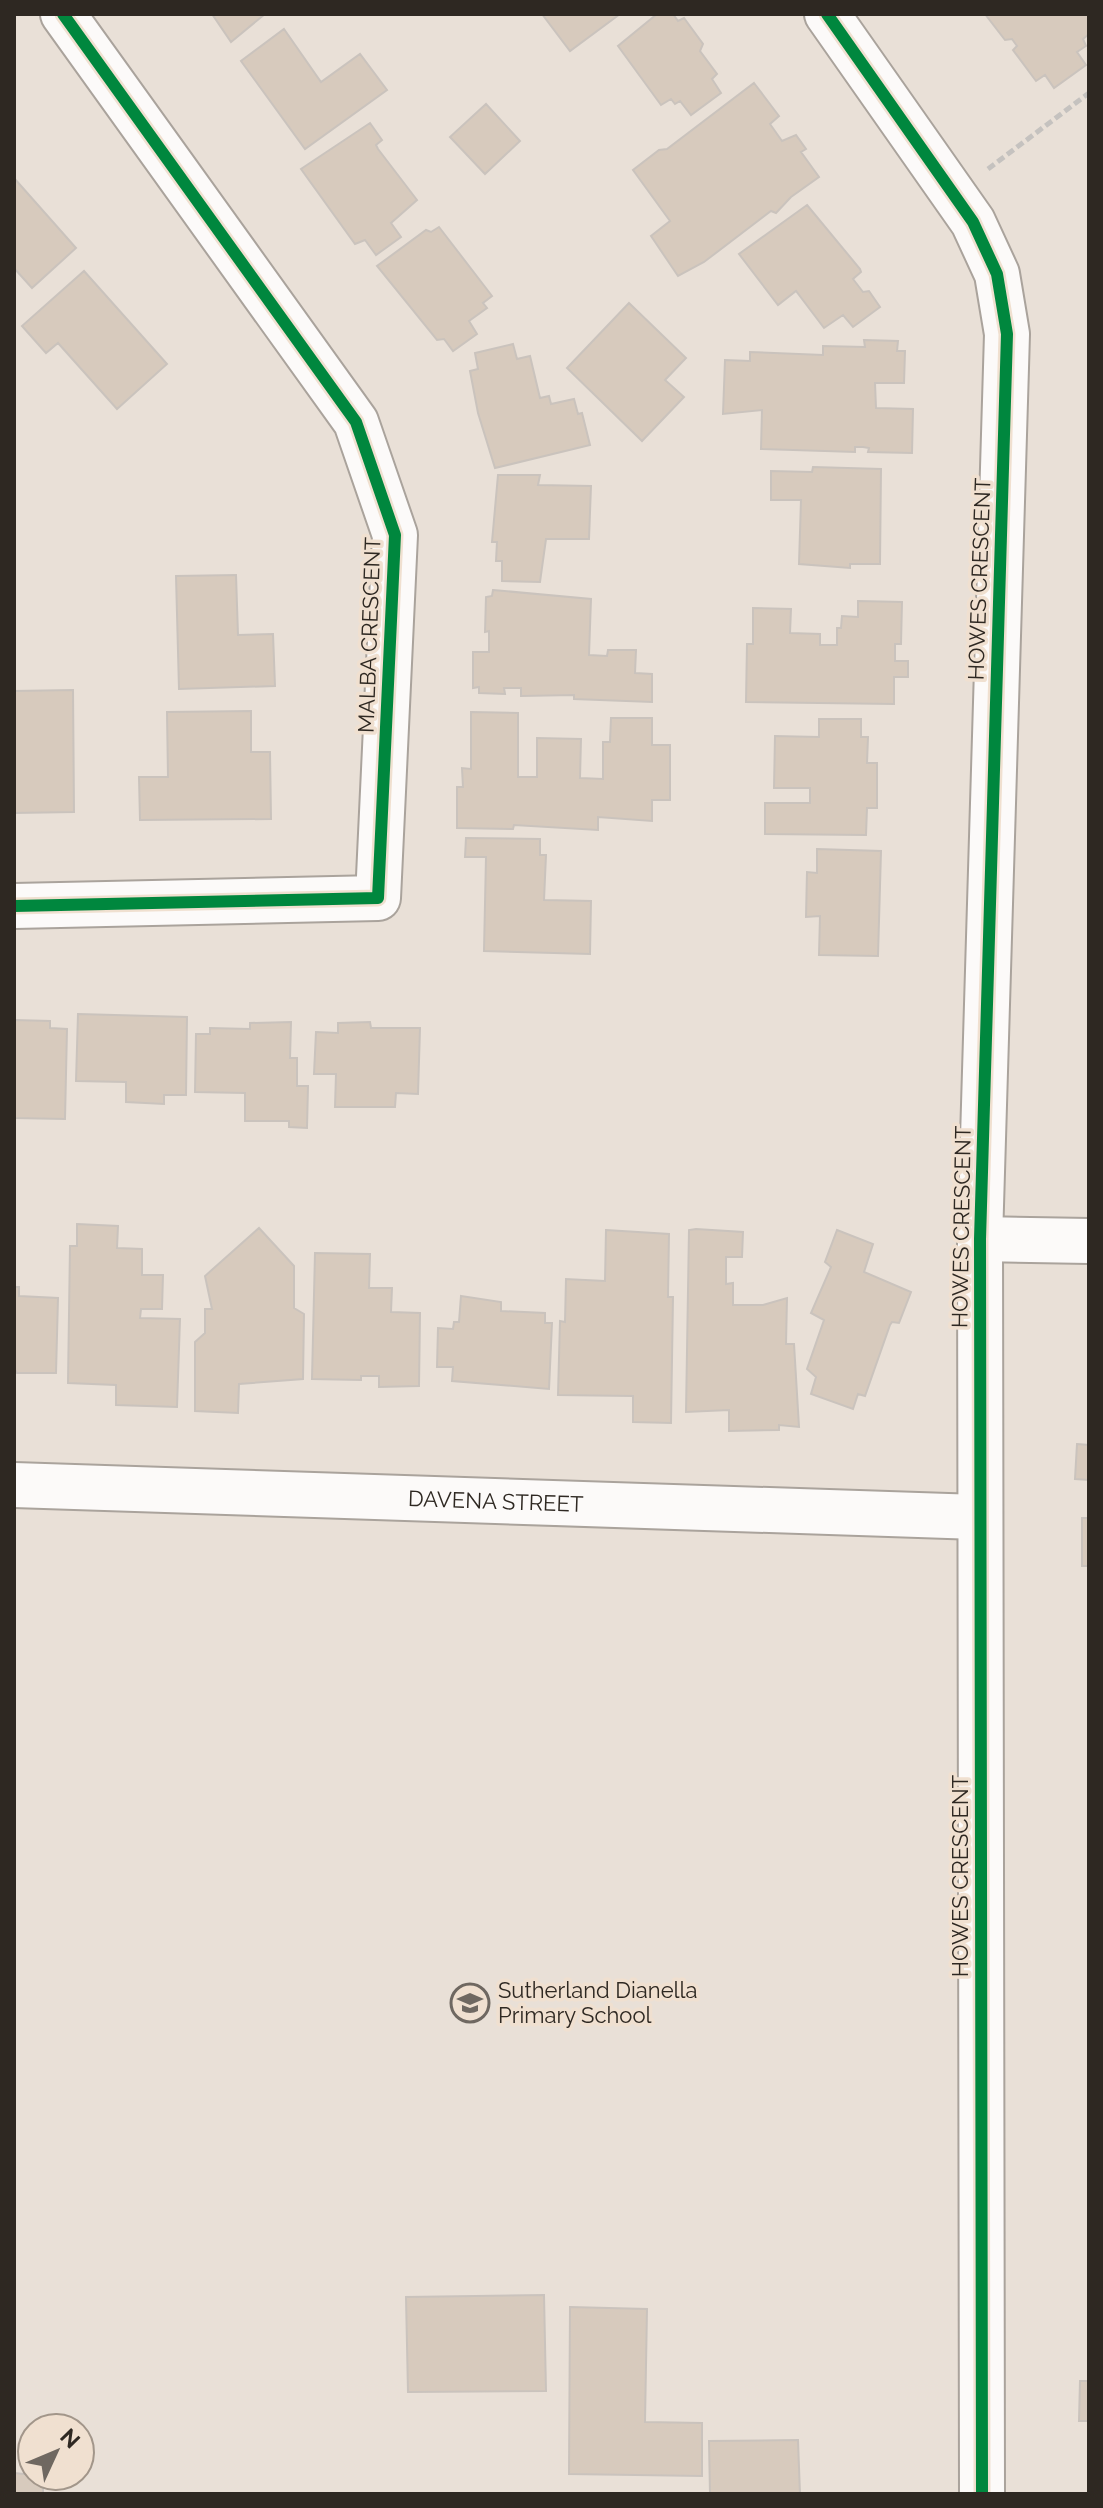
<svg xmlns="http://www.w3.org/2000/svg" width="1103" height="2508" viewBox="0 0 1103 2508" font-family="Raleway,sans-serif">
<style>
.building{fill:#d7cabd;stroke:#cac3bd;stroke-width:2}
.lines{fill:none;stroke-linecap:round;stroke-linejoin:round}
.minor-casing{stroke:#aaa39c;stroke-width:48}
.path{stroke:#c5c2bf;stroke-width:5;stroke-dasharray:8 4;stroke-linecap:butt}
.minor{stroke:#fcfaf9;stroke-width:44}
.cycleway-casing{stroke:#f0e0d0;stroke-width:17}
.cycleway{stroke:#00873e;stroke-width:12}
.labels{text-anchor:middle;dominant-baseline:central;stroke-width:7;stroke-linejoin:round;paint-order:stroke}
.street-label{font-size:22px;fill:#2e2822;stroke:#f0e0d0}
.poi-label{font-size:22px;fill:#2e2822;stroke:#f0e0d0;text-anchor:start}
</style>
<rect width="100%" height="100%" fill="#e9e0d7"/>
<path class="building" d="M 212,14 L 265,14 L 231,42 Z
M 542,14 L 620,14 L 570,51 Z
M 657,14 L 673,14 L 678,21 L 684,18 L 703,44 L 700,51 L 717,74 L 712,79 L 721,93 L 691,115 L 680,101 L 675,104 L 671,99 L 661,105 L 618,46 Z
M 985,14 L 1089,14 L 1089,34 L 1083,39 L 1086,46 L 1077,52 L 1086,65 L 1054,88 L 1045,75 L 1036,81 L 1013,50 L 1017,46 L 1012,39 L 1005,40 Z
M 284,29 L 321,82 L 360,54 L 387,90 L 305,149 L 241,61 Z
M 754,83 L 779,116 L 770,124 L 782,141 L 796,135 L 806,149 L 801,152 L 819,177 L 791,197 L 776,213 L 771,211 L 704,262 L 678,276 L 651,236 L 670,221 L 633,170 L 659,150 L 667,149 Z
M 486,104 L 520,141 L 485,174 L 450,137 Z
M 370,123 L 382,140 L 376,145 L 378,149 L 417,200 L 391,223 L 401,237 L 376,255 L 365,240 L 355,244 L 301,169 Z
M 14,178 L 76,248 L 32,288 L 14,268 Z
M 807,205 L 860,269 L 861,272 L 853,279 L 863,292 L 869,291 L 880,307 L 853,327 L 843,315 L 824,328 L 796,291 L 778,305 L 739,254 Z
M 439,227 L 492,296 L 483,303 L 487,308 L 469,321 L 477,334 L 453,351 L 444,339 L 437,340 L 377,266 L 426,230 L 431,232 Z
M 84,271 L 167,364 L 117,409 L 58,343 L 46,353 L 22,326 Z
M 629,303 L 686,358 L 665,380 L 684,397 L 642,441 L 567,368 Z
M 864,340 L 898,341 L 897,351 L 905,351 L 904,383 L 875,383 L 876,408 L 913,409 L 912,453 L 868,452 L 869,448 L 863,447 L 855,447 L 855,452 L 761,449 L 762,410 L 723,414 L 725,360 L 750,361 L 750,352 L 823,355 L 823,346 L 865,347 Z
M 513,344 L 517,359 L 530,356 L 540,398 L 549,396 L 551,404 L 574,399 L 578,414 L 582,413 L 590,445 L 495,468 L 478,413 L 470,371 L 478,369 L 475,353 Z
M 813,467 L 881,469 L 880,564 L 850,564 L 850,568 L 799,564 L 801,500 L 771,500 L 771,471 L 812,472 Z
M 498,475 L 540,475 L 538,485 L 591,486 L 589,539 L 546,539 L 540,582 L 502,581 L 502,561 L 496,561 L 497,542 L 492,542 Z
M 236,575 L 238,635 L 273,634 L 275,686 L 179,689 L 176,576 Z
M 493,590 L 591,599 L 589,655 L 607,656 L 608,650 L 636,650 L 635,673 L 652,674 L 652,702 L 574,699 L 574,695 L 521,696 L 521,688 L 504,688 L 505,694 L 479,693 L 479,687 L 473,688 L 473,652 L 489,652 L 489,631 L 485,632 L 486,597 L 492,596 Z
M 858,601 L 902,602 L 901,644 L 895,644 L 895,661 L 908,661 L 908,677 L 894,677 L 894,704 L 746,702 L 747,644 L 753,644 L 753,608 L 791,609 L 790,633 L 820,634 L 820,645 L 837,645 L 837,628 L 841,628 L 842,616 L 858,617 Z
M 73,690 L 74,812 L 14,813 L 14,691 Z
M 251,711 L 251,752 L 270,752 L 271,819 L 140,820 L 139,777 L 168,777 L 167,712 Z
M 471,712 L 518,713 L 518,777 L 537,777 L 537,738 L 581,739 L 580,778 L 603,779 L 603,742 L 610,742 L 611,718 L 652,718 L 652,745 L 670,745 L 670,800 L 652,800 L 652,821 L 598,817 L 598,830 L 514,825 L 513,829 L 457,828 L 457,787 L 463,787 L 462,768 L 471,769 Z
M 819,719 L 861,719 L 861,737 L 868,737 L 867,763 L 877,763 L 877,808 L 867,808 L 866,835 L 765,834 L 765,803 L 810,803 L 810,788 L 774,788 L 775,736 L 819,737 Z
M 466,838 L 540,839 L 540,855 L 546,855 L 544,900 L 591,901 L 590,954 L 484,951 L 486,857 L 465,857 Z
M 817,849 L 881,851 L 878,956 L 819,955 L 820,916 L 806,917 L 807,872 L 817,873 Z
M 78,1014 L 187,1017 L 186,1095 L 164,1095 L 164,1104 L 126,1102 L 126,1082 L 76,1081 Z
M 14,1020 L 50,1021 L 50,1028 L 67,1029 L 65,1119 L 14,1118 Z
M 291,1022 L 290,1058 L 297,1058 L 297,1086 L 308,1086 L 307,1128 L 289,1127 L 289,1121 L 245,1121 L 245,1093 L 195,1092 L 196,1034 L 210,1034 L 210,1028 L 250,1029 L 250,1023 Z
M 370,1022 L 371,1028 L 420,1028 L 418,1094 L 396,1093 L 395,1107 L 335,1107 L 336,1074 L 314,1074 L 316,1032 L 338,1033 L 338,1023 Z
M 77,1224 L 118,1226 L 117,1248 L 142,1249 L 142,1275 L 163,1275 L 162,1309 L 141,1309 L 140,1318 L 180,1319 L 177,1407 L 116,1405 L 116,1385 L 68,1383 L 70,1246 L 77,1246 Z
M 259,1228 L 294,1266 L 294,1308 L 304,1314 L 303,1379 L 239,1384 L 238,1413 L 195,1411 L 195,1342 L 205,1333 L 205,1309 L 212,1309 L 205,1276 Z
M 696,1229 L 743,1232 L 742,1257 L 726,1257 L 726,1284 L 733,1283 L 733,1305 L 763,1305 L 787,1298 L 786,1344 L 794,1344 L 799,1427 L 779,1425 L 779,1430 L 729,1431 L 729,1410 L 686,1412 L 689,1230 Z
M 606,1230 L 669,1234 L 668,1297 L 673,1297 L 671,1423 L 633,1422 L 633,1396 L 558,1395 L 560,1321 L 565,1322 L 566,1279 L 605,1281 Z
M 837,1230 L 873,1244 L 864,1272 L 911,1292 L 899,1323 L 892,1322 L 890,1325 L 865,1396 L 858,1394 L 853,1409 L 811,1394 L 816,1377 L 807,1369 L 824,1320 L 811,1313 L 831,1267 L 825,1262 Z
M 315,1253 L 370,1254 L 369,1288 L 392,1288 L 391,1312 L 420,1313 L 419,1386 L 379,1387 L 379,1376 L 361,1376 L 361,1380 L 312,1379 Z
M 14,1287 L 19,1287 L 19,1296 L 58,1298 L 56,1373 L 17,1373 L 14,1368 Z
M 461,1296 L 501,1302 L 501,1311 L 545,1313 L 545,1323 L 552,1323 L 549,1389 L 452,1381 L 453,1367 L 437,1367 L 438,1328 L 453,1329 L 454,1322 L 459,1322 Z
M 1077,1444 L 1089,1445 L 1089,1480 L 1075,1479 Z
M 1082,1518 L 1089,1518 L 1089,1566 L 1082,1566 Z
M 544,2295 L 546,2391 L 408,2392 L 406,2297 Z
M 570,2307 L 647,2309 L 645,2422 L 702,2423 L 702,2476 L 569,2474 Z
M 1080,2381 L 1089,2381 L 1089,2421 L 1079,2421 Z
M 798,2440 L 800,2494 L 710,2494 L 709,2441 Z
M 14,2473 L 43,2476 L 43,2494 L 14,2494 Z"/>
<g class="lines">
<defs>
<g id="minor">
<path d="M 827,14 L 973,222 L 997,274 L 1007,334 L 980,1239 L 982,2494"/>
<path d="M 14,906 L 378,898 L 395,535 L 356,422 L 63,14"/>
<path d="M 980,1239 L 1089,1241"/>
<path id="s1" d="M 14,1485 L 978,1517"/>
</g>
</defs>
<use href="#minor" class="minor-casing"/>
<path class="path" d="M 988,169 L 1089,93"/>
<use href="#minor" class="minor"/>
<defs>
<path id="cycleway" d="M 827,14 L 973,222 L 997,274 L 1007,334 L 980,1239 L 982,2494
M 14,906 L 378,898 L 395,535 L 356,422 L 63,14"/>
</defs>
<use href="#cycleway" class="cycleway-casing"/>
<use href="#cycleway" class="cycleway"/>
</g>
<defs>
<symbol id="school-ring" viewBox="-11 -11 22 22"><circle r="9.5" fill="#f0e0d0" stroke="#6f6861" stroke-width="1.5"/><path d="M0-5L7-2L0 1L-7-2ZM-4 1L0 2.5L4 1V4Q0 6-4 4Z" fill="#6f6861"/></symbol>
</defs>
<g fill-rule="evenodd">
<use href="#school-ring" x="448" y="1981" width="44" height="44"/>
</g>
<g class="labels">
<g class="street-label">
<text transform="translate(979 579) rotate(-88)">HOWES CRESCENT</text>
<text transform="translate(369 635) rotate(-88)">MALBA CRESCENT</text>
<text transform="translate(961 1227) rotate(-89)">HOWES CRESCENT</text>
<text stroke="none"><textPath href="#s1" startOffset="482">DAVENA STREET</textPath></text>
<text transform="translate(960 1876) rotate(-90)">HOWES CRESCENT</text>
</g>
<g class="poi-label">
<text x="498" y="1990">Sutherland Dianella<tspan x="498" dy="25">Primary School</tspan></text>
</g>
</g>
<rect width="1103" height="2508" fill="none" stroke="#2e2822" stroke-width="32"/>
<g transform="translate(56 2452) rotate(46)"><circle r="38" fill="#f0e0d0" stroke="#a2968a" stroke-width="2"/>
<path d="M0-6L14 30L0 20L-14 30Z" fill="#6f6861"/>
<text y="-12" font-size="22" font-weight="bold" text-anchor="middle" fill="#2e2822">N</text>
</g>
</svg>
